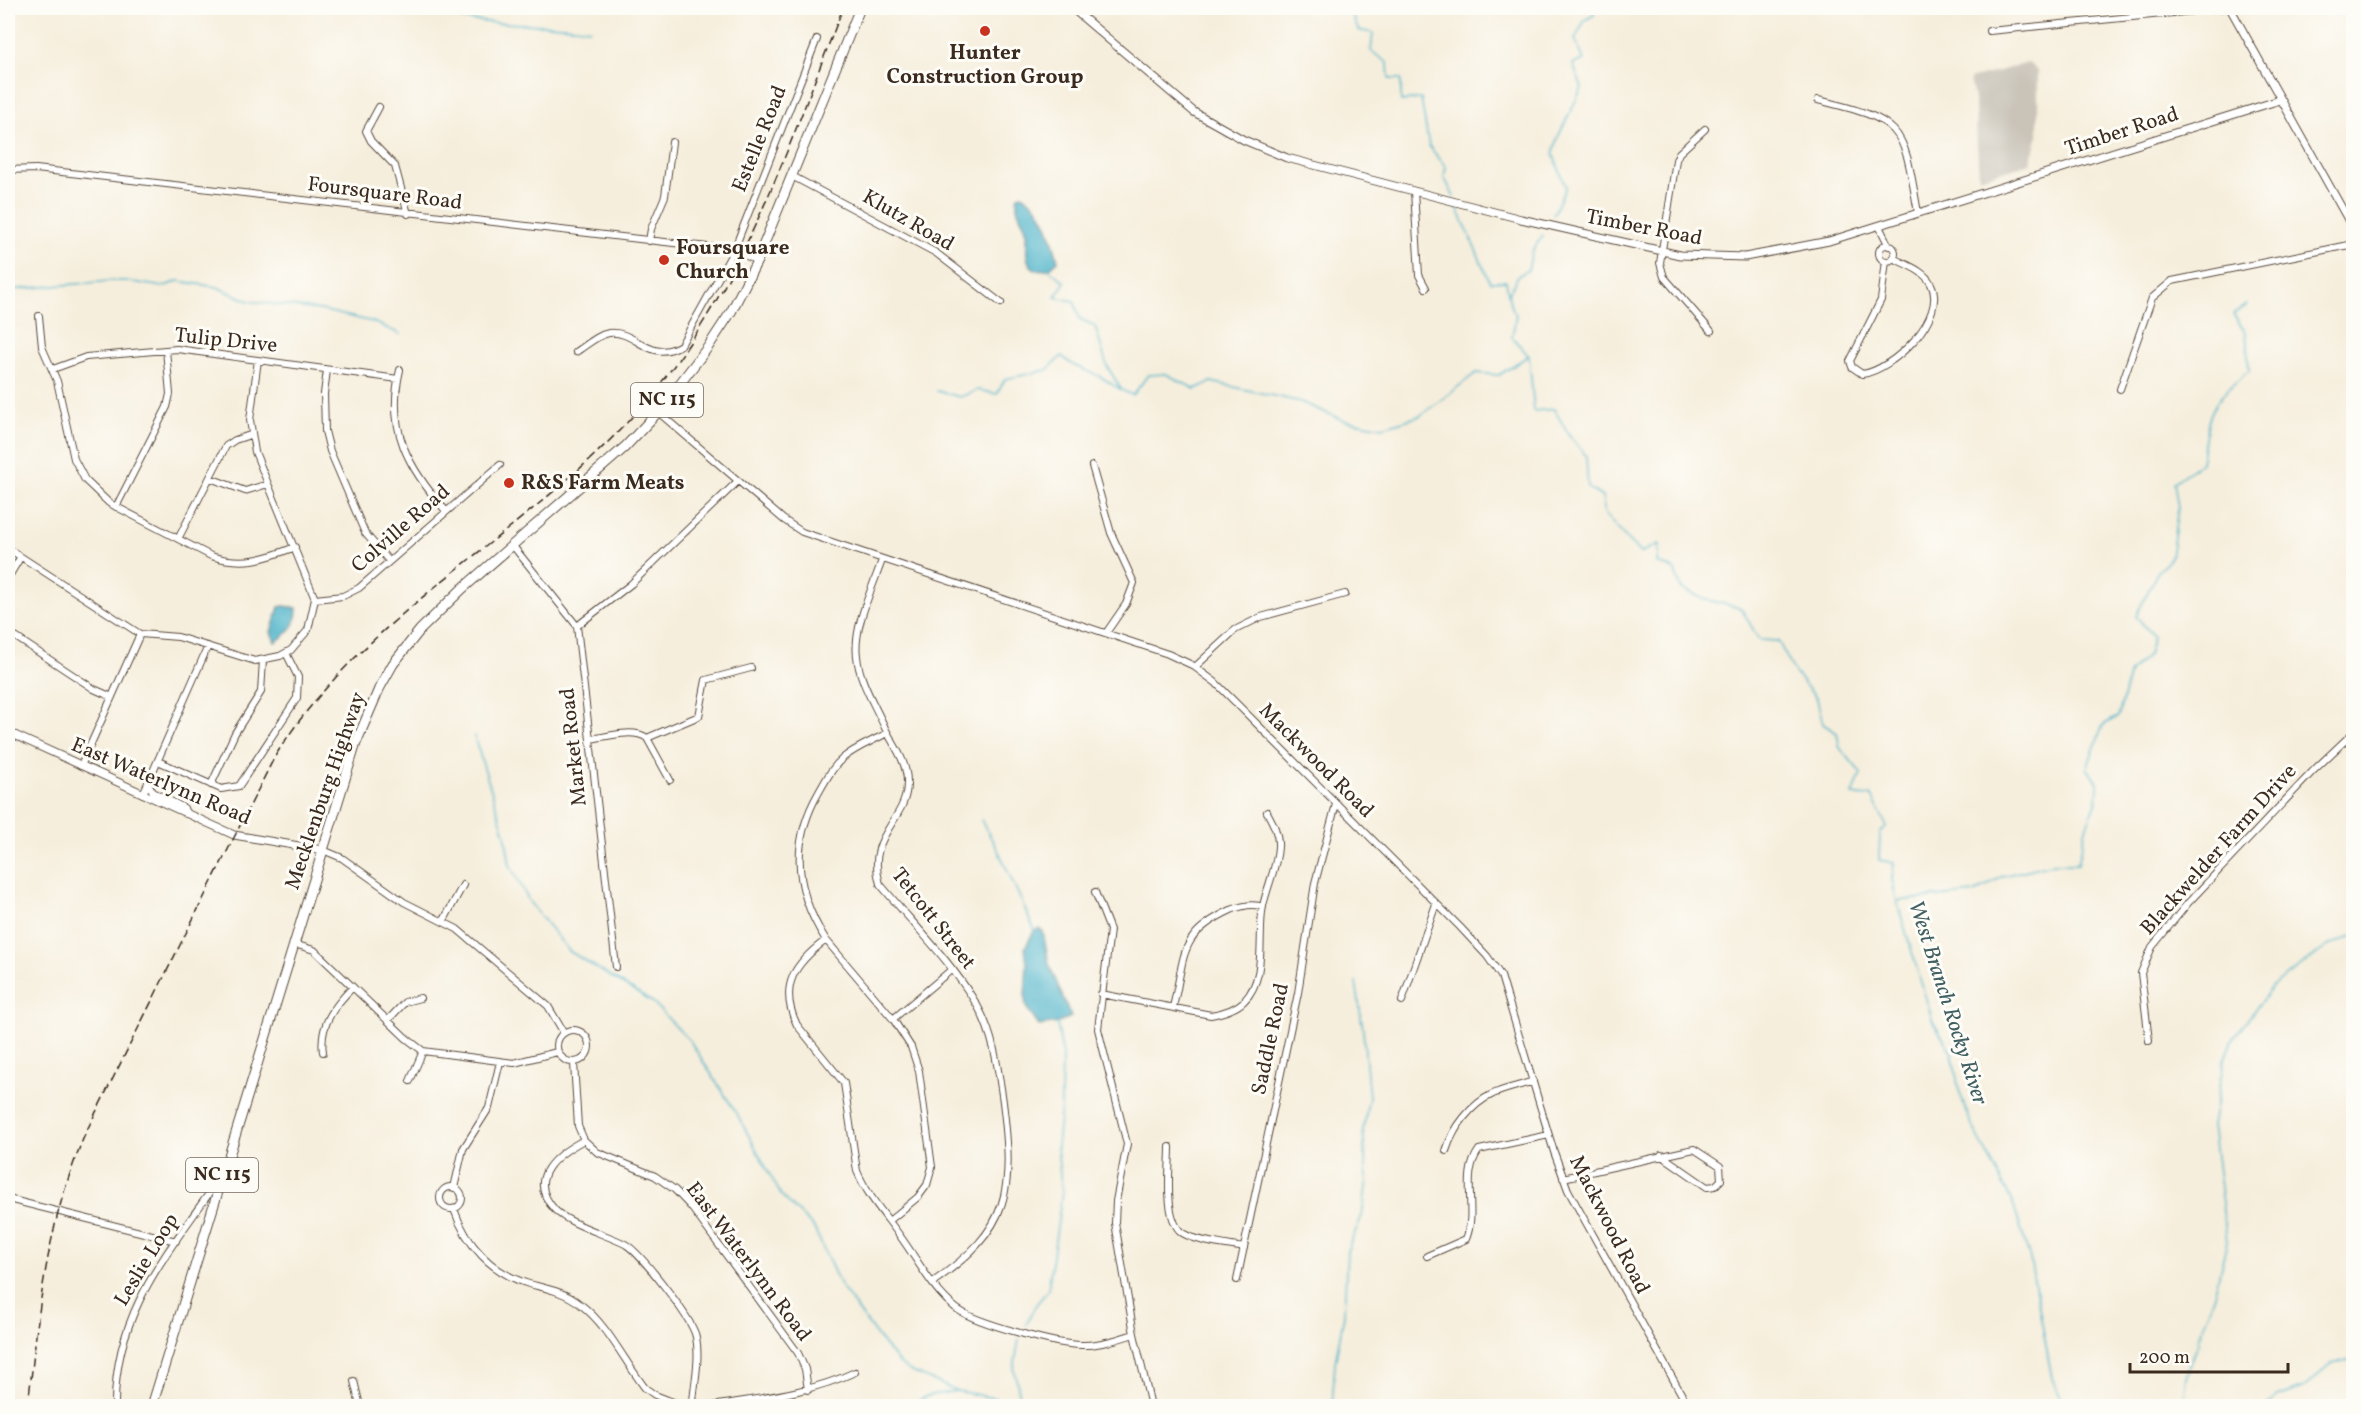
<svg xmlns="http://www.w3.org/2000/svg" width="2361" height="1414" viewBox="0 0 2361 1414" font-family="Vollkorn,serif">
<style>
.industrial{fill:#c9c3b8}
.water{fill:#4bb2c9;stroke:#436e74;stroke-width:1.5}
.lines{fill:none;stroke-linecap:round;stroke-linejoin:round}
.stream{stroke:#4bb2c9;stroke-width:1.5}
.minor-casing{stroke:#57473a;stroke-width:8}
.tertiary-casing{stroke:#57473a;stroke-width:9}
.primary-casing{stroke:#57473a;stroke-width:11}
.minor{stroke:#fff;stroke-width:6}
.tertiary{stroke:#fff;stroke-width:7}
.primary{stroke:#fff;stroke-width:9}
.rail{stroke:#3b2a1e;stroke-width:1.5;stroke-dasharray:9 4.5;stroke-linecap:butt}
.poi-dot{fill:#c8321e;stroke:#fdfcf7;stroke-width:2}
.labels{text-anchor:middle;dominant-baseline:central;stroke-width:6;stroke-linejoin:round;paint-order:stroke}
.shield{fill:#fdfcf7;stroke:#75695f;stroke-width:1.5}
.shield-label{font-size:20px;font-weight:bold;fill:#3b2a1e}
.poi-label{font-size:21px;font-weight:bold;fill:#3b2a1e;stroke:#fdfcf7;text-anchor:start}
.street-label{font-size:21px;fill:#3b2a1e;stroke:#fdfcf7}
.water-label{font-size:22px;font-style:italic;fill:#416062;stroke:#fdfcf7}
</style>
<rect width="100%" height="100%" fill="#fdfcf7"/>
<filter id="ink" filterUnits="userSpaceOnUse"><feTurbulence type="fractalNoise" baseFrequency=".0167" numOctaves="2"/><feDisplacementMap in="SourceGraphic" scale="12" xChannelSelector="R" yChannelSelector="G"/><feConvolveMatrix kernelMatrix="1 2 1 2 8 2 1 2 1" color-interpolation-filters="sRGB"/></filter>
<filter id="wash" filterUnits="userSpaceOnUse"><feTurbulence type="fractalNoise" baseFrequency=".008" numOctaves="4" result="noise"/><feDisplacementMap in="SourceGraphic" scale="24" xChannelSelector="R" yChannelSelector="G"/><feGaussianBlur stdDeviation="1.35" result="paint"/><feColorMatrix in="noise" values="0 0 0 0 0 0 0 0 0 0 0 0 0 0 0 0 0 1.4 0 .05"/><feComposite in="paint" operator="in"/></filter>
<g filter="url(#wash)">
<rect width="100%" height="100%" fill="#f6eedc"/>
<path class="industrial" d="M 2028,63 L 2038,70 L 2038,135 L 2030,163 L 1979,178 L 1975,105 L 1970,79 Z"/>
<path class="water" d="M 1022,195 C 1044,206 1053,239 1058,261 L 1049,269 L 1036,270 C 1022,261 1028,247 1027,234 C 1025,220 1013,211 1018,196 Z
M 284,606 L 297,608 C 297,625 289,634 275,642 L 271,632 L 279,607 Z
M 1039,929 L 1043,932 L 1049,964 L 1071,1017 L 1057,1023 L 1039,1026 L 1026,1007 L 1025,997 L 1027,964 L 1025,948 L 1034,931 Z"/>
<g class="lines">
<path class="stream" d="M 424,8 C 476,30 536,20 590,29
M 1350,8 L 1358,30 L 1373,33 L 1371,51 L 1388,63 L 1389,79 L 1401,79 L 1401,101 L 1421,99 L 1429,146 L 1446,167 L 1444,177 L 1454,197
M 1457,207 L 1490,282 L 1506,281 L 1510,304 L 1516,315 L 1512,337 L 1529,356 L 1534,411 L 1554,409 L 1567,432 L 1586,456 L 1588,488 L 1602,497 L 1605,515 L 1640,553 L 1659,544 L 1657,563 L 1674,569 L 1681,588 L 1703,599 L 1741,608 L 1759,640 L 1778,641 L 1795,673 L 1817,699 L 1823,724 L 1837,733 L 1840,748 L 1861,773 L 1853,795 L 1872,796 L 1887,827 L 1880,833 L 1879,860 L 1894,863 L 1892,879 L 1897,902 L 1933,1022 L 1952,1053 L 1959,1090 L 1970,1121 L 2014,1206 L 2030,1259 L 2052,1378 L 2063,1406
M 1553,215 L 1566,187 L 1553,154 L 1559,135 L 1582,88 L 1573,64 L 1584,60 L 1575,39 L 1585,20 L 1594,15 L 1593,8
M 1047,268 L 1065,282 L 1055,297 L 1074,301 L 1080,319 L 1095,326 L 1107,366 L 1121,389
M 8,290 L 110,281 L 127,281 L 163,287 L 178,281 L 217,287 L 249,301 L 321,310 L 373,322 L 400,334
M 1509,294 L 1518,276 L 1528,270 L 1532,251 L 1543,235
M 937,391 L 960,397 L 978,390 L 997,394 L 1005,379 L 1047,370 L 1062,356 C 1074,369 1089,370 1104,379 C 1114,385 1122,392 1133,395 L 1148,375 L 1166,374 L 1195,389 L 1211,382 L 1301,402 L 1343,420 L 1383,427 L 1420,416 L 1476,373 L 1499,375 L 1528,356
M 474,736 L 505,834 L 510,865 L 530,903 L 569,951 L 652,1002 L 690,1041 L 737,1114 L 781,1195 L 814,1228 L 840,1285 L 873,1331 L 897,1361 L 910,1371 L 957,1391 L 999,1399 L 1017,1406
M 981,820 L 999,852 L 1035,931
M 1898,901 L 1975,893 L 2003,876 L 2052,864 L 2078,864 L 2086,828 L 2097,801 L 2098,784 L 2087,768 L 2103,725 L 2118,717 L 2130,672 L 2148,655 L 2153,636 L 2136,616 L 2157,573 L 2171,558 L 2178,507 L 2174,482 L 2201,463 C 2210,411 2206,405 2249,371 L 2246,333 L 2233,314 L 2247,305
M 1026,1325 L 1035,1306 L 1048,1290 L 1062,1192 L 1057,1147 L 1061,1108 L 1062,1052 L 1057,1023
M 1019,1339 L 1014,1369 L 1022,1406
M 910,1406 L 927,1396 L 956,1391
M 1332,1406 L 1335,1363 L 1344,1315 L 1347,1251 L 1362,1216 L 1367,1180 L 1363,1130 L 1369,1097 L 1363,1030 L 1356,982
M 2183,1406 L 2188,1369 L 2214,1295 L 2227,1242 L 2212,1126 L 2224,1061 L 2232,1040 L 2273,986 L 2328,946 L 2354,935
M 2266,1406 L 2278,1397 L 2305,1387 L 2331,1364 L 2354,1360"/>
</g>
</g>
<g filter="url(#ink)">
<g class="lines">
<defs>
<path id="minor" d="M 1989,31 L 2224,8
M 1818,100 C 1906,121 1903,127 1918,213
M 379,107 L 366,131 L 371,141 L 395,166 L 408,214
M 1705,129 L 1679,153 L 1676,160 L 1660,263 L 1664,277 L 1711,331
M 8,170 L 36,169 L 734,250 L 757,261
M 792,176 L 936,253 L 1001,303
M 1414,191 L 1419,275 L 1426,288
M 1879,226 L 1889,246
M 649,241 L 651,229 L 665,196 L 672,142
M1879 253a8 8 0 1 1 16 0a8 8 0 1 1-16 0Z
M 1886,261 L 1881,300 L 1850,361 L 1852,367 L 1862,374 C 1893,370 1948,317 1931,284 C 1924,270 1906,265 1893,258
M 39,316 L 42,347 L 57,381 L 74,459 L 85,480 L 109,503 L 211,556 C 243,566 265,559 295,547
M 576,352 C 587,345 597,335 609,333 C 637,330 648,364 681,345 L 734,250 L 817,39
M 53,369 L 86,357 L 177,349 L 398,379
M 327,370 L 324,394 L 325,431 L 330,451 L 365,533 L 389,561
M 400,370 C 386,429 408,468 446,511
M 2120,389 L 2152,298 L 2172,281 L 2354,244
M 658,412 L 784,520 L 802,532 L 1168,654 L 1192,665 L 1215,682 L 1460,927 L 1487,956 L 1501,976 L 1554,1152 L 1568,1190 L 1688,1406
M 1092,466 L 1111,533 L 1134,583 L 1126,604 L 1106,633
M 210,478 L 245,491 L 268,484
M 116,507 L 167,407 L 170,394 L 166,350
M 178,539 L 226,446 L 235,440 L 250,435
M 513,546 L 577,626 L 616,967
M 9,549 L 140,634 L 178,637 L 255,661 L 280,656 L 291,650 L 308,630 L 315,599 L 255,452 L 250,420 L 258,360
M 882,560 C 873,587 853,627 857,656 C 859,681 875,705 885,728 C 894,746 907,761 907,782 C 908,821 865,834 880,884 C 912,923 951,961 977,1005 C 994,1035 998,1068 1003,1102 C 1014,1191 1011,1228 933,1282
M 8,578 L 20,558
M 315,599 L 343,596 L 359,588 L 500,465
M 577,626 L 631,584 L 738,481
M 8,632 L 94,689 L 112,697
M 1195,667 L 1235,630 L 1261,617 L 1345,594
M 647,738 L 670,780
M 590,739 C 606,737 633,728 647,738 L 699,716 L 706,680 L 751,668
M 158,761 L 221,789 L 239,786 L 297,698 L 298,677 L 286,653
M 81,766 L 140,634
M 149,785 L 153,792 L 184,808 L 186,814
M 211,785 L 235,733 L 261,692 L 263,660
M 143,794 L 208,646
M 323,850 L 342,858 L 404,902 L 457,929 L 548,1006 L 564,1033
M 1095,892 L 1110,930 L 1098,1029 L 1127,1144 L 1116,1201 L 1115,1223 L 1134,1334 L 1151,1406
M 443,922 L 463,885
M 826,940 C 795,892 790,842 819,792 C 826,780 832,767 843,758 C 856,747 873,741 887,733
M 294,944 L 314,950 L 406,1038 L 423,1051 L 514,1063 L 557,1052
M 1101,994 L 1211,1015 C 1222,1013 1236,1009 1244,1001 C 1268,977 1257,935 1263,906 C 1267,887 1277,867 1278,847 C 1279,834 1273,823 1267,812
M 1402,1001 L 1436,904
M 1173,1007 C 1186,955 1177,935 1231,910 C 1241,906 1253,903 1263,907
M 893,1019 L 951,970
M 388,1020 L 405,1002 L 420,998
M557 1046a16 16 0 1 1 32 0a16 16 0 1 1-32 0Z
M 2149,1041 L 2141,973 L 2152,947 L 2188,903 L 2314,770 L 2354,732
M 323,1052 C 319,1025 335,1005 353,987
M 574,1063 L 578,1126 L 584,1140 L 597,1152 L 655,1176 L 675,1190 L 691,1207 L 798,1353 L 805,1369 L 808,1390
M 410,1081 L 423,1051
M 584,1140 C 557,1154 525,1178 555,1210 C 569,1224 605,1234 625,1244 C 640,1252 693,1320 696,1337 C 700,1357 695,1381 693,1401
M 1170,1147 C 1170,1168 1164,1215 1180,1231 C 1190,1241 1228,1245 1244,1248
M 1446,1151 C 1453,1128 1471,1104 1493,1094 C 1505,1088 1520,1086 1533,1081
M 1563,1178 L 1694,1149 L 1720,1166 L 1721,1180 L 1715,1186 L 1707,1187 L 1661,1155
M440 1198a11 11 0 1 1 22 0a11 11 0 1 1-22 0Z
M 454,1188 L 463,1149 L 489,1108 L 500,1062
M 8,1199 L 176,1241
M 454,1209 C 466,1245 492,1273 529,1284 C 548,1289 565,1292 580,1304 C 608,1325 624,1361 645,1388 L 655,1395 L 683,1406
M 889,1221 L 918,1197 L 927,1185 L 932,1167 L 919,1071 L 911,1047 L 893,1019 L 826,940 C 795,963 778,986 797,1025 L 844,1083 L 857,1171 C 867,1195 885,1215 900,1236 C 917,1259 933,1291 957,1309 C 976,1323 1060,1346 1084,1345 C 1101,1345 1118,1339 1134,1334
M 1427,1256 L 1466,1239 C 1478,1210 1460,1176 1479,1150 L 1549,1135
M 1237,1280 L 1298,993 L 1315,883 L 1336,804
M 354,1381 L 360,1406
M 8,1384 L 8,1380
M 115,1406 C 114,1312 169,1251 220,1178
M 401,1406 L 410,1406
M 683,1406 L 693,1401 L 701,1406
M 713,1406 C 761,1398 810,1393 855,1372"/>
<path id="tertiary" d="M 1072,8 L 1194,112 L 1244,140 L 1287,158 L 1521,219 L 1680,255 L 1745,257 L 1829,241 L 2280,100
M 2230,8 L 2354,230
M 8,732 L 234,835 L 323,850"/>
<path id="primary" d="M 152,1406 L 356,743 L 379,689 L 393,664 L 420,630 L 462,589 L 625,447 L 658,412 L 708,347 L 731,312 L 757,261 L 860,8"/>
</defs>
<use href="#minor" class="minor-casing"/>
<use href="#tertiary" class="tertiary-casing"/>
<use href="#primary" class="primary-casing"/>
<use href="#minor" class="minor"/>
<use href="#tertiary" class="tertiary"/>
<use href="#primary" class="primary"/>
<path class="rail" d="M 28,1406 C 39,1308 46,1225 86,1132 L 274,758 C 357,622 506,546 616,434 C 735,313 782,162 843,8"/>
</g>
</g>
<g class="poi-dot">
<circle cx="985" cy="31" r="6"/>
<circle cx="664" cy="260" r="6"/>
<circle cx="509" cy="483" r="6"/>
</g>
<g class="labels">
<g class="shield">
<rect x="631" y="383" width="72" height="34" rx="4.5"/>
<rect x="186" y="1158" width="72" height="34" rx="4.5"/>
</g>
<g class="shield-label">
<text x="667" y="400">NC 115</text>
<text x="222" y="1175">NC 115</text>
</g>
<g class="poi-label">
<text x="985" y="53" text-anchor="middle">Hunter<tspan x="985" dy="24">Construction Group</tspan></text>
<text x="676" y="248">Foursquare<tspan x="676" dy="24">Church</tspan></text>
<text x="521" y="483">R&amp;S Farm Meats</text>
</g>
<g class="street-label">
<text transform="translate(2122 132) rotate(-18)">Timber Road</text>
<text transform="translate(760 139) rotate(-68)">Estelle Road</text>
<text transform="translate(385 194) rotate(7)">Foursquare Road</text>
<text transform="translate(908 221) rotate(30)">Klutz Road</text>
<text transform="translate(1644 228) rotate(11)">Timber Road</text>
<text transform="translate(226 341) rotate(6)">Tulip Drive</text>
<text transform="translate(401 529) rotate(-41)">Colville Road</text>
<text transform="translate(574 747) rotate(-96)">Market Road</text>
<text transform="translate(1316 761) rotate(45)">Mackwood Road</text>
<text transform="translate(161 782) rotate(23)">East Waterlynn Road</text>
<text transform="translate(326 791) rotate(-71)">Mecklenburg Highway</text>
<text transform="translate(2219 850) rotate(-48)">Blackwelder Farm Drive</text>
<text transform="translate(933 919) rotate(52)">Tetcott Street</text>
<text transform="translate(1271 1039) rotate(-78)">Saddle Road</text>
<text transform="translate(1609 1225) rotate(63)">Mackwood Road</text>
<text transform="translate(147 1260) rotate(-59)">Leslie Loop</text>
<text transform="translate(748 1262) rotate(53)">East Waterlynn Road</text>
</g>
<g class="water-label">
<text transform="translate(1947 1003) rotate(72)">West Branch Rocky River</text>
</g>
</g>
<rect width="2361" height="1414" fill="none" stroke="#fdfcf7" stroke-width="30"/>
<path d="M2130 1363v9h158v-9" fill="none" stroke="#3b2a1e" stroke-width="3"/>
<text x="2139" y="1363" font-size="18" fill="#3b2a1e" stroke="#fdfcf7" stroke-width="4.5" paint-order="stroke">200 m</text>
</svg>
